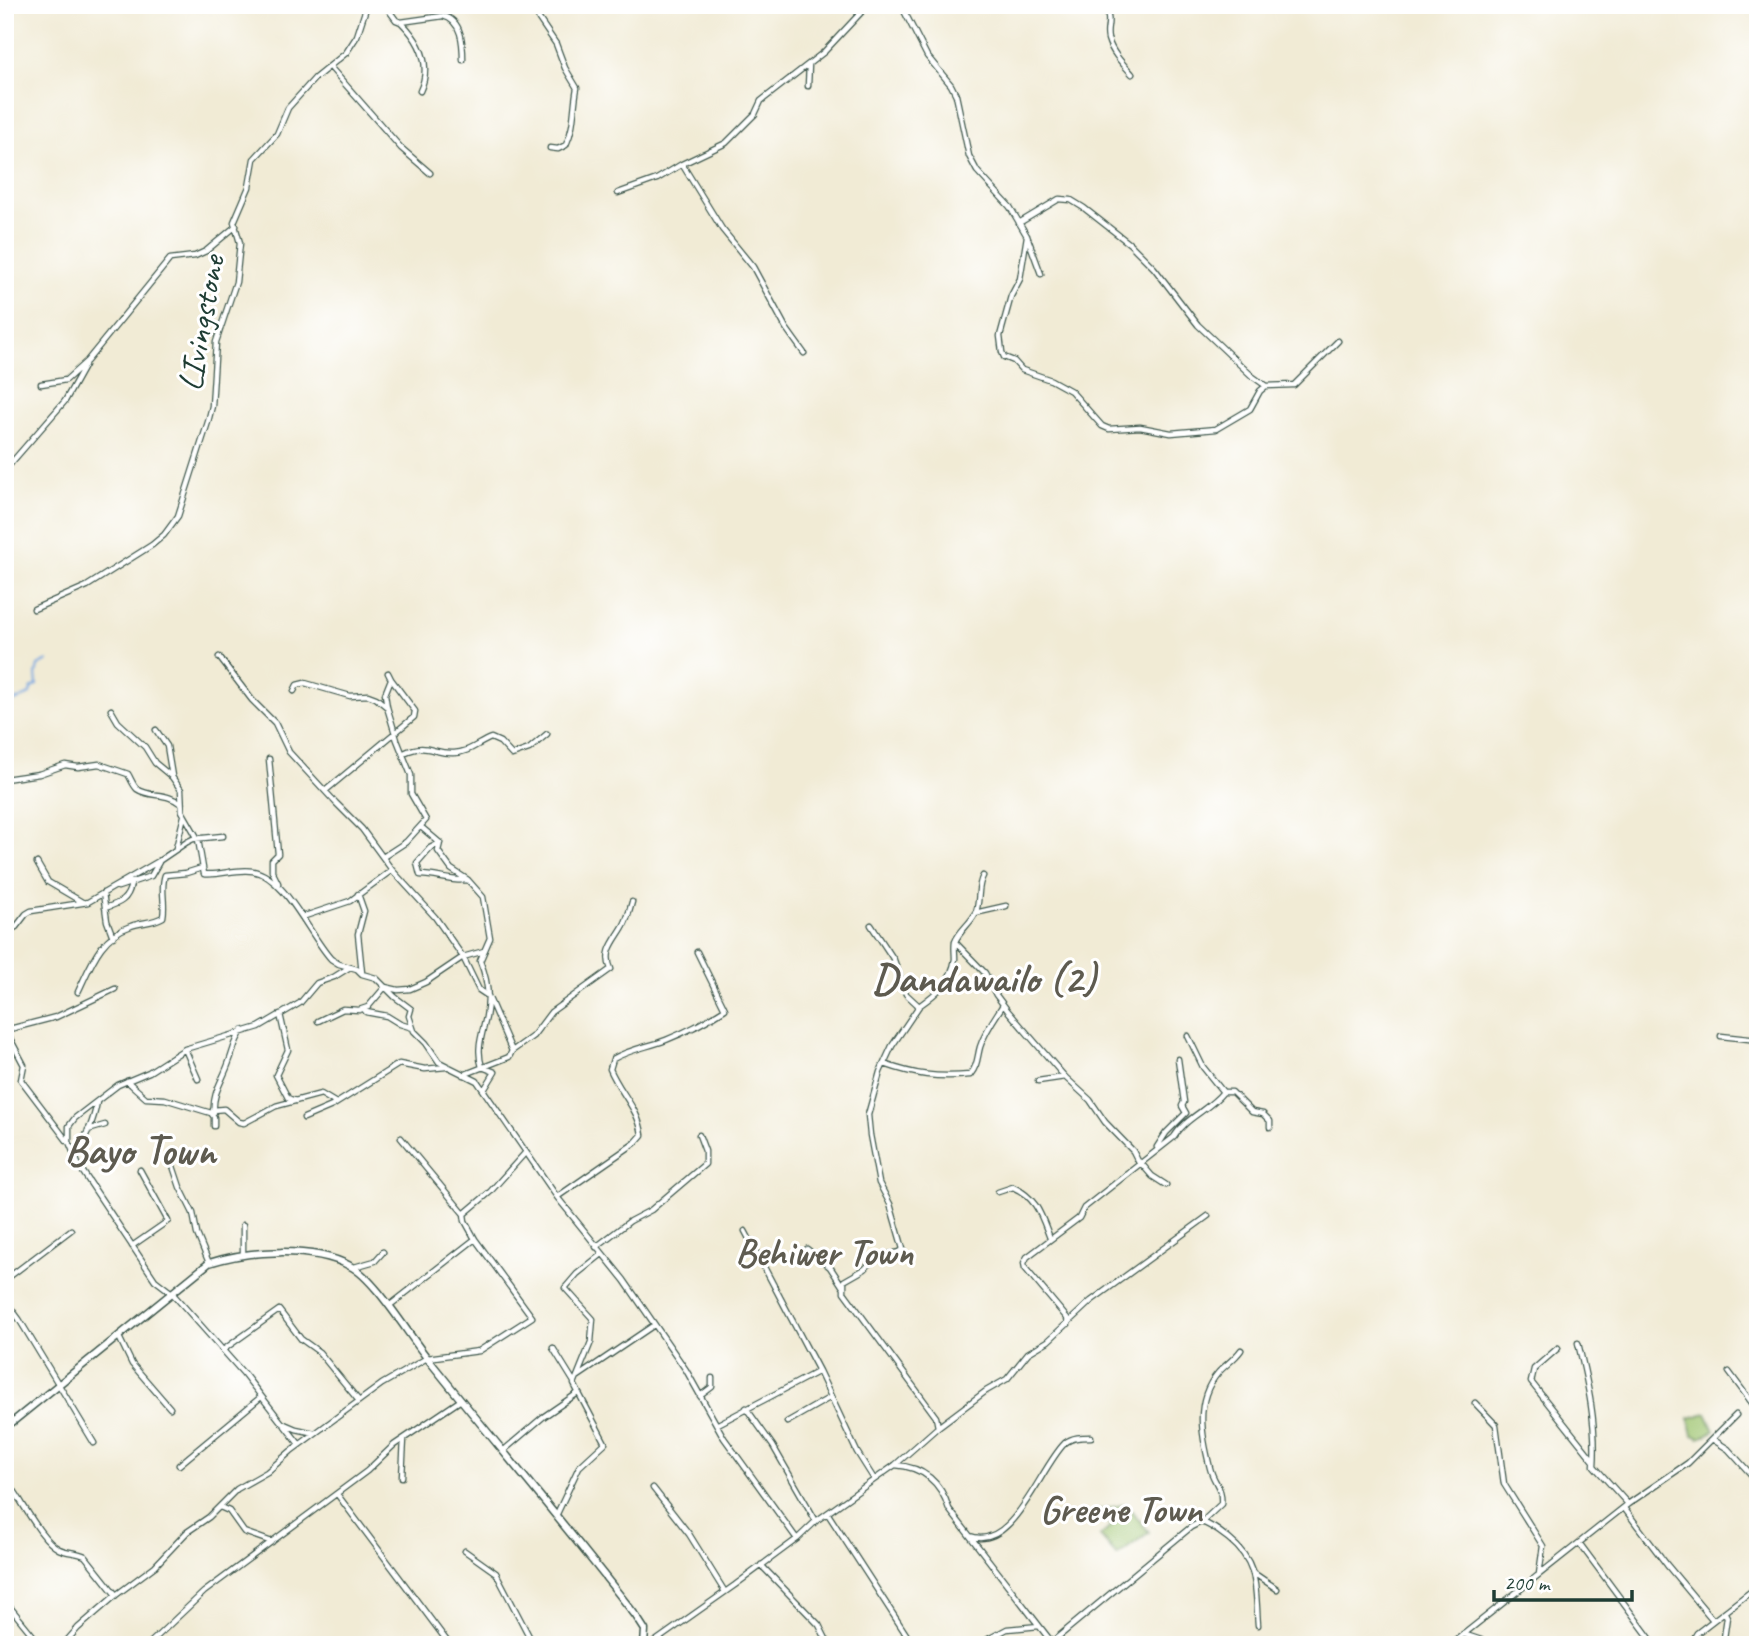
<svg xmlns="http://www.w3.org/2000/svg" width="1763" height="1650" viewBox="0 0 1763 1650" font-family="Caveat,sans-serif">
<style>
.green{fill:#9fc56f;stroke:#5f8152;stroke-width:2}
.lines{fill:none;stroke-linecap:round;stroke-linejoin:round}
.stream{stroke:#77a7e1;stroke-width:2}
.minor-casing{stroke:#3e574c;stroke-width:7}
.secondary-casing{stroke:#3e574c;stroke-width:9}
.minor{stroke:#fff;stroke-width:4.5}
.secondary{stroke:#fff;stroke-width:6}
.labels{text-anchor:middle;dominant-baseline:central;stroke-width:6;stroke-linejoin:round;paint-order:stroke}
.street-label{font-size:35px;fill:#1f3d34;stroke:#fff}
.quarter-label{font-size:38px;font-weight:bold;fill:#5e5b50;stroke:#fff}
.district-label{font-size:42px;font-weight:bold;fill:#5e5b50;stroke:#fff}
</style>
<rect width="100%" height="100%" fill="#fff"/>
<filter id="ink" filterUnits="userSpaceOnUse"><feTurbulence type="fractalNoise" baseFrequency=".0143" numOctaves="2"/><feDisplacementMap in="SourceGraphic" scale="14" xChannelSelector="R" yChannelSelector="G"/><feConvolveMatrix kernelMatrix="1 2 1 2 8 2 1 2 1" color-interpolation-filters="sRGB"/></filter>
<filter id="wash" filterUnits="userSpaceOnUse"><feTurbulence type="fractalNoise" baseFrequency=".00686" numOctaves="4" result="noise"/><feDisplacementMap in="SourceGraphic" scale="28" xChannelSelector="R" yChannelSelector="G"/><feGaussianBlur stdDeviation="1.57" result="paint"/><feColorMatrix in="noise" values="0 0 0 0 0 0 0 0 0 0 0 0 0 0 0 0 0 1.4 0 .05"/><feComposite in="paint" operator="in"/></filter>
<g filter="url(#wash)">
<rect width="100%" height="100%" fill="#f1ebd5"/>
<path class="green" d="M 1706,1413 L 1714,1431 L 1700,1438 L 1693,1435 L 1689,1418 Z
M 1126,1504 L 1149,1532 L 1117,1556 L 1100,1536 L 1112,1526 L 1099,1510 Z"/>
<g class="lines">
<path class="stream" d="M 5,714 L 8,704 L 30,694 L 31,689 L 37,685 L 36,675 L 38,666 L 48,661"/>
</g>
</g>
<g filter="url(#ink)">
<g class="lines">
<defs>
<path id="minor" d="M 385,5 L 396,20 L 401,22 L 443,16 C 462,20 463,44 463,60
M 534,5 L 539,19 L 556,44 L 565,68 L 577,88 C 573,108 575,126 566,145 L 558,149 L 550,148
M 901,5 L 927,56 L 951,85 L 956,95 L 969,156 L 977,171 L 1010,207 L 1027,236 L 1041,274
M 1104,5 C 1113,24 1105,26 1108,39 C 1112,53 1123,64 1132,74
M 401,22 C 420,41 432,65 420,91
M 331,68 L 401,148 L 430,173
M 808,86 L 809,64
M 682,164 L 722,229 L 753,267 L 786,328 L 804,353
M 618,193 L 657,179 L 682,164 L 726,143 L 755,114 L 761,101 L 824,52 L 868,5
M 1019,223 L 1059,199 L 1071,200 L 1084,208 L 1130,244 L 1154,268 L 1198,325 L 1252,376 L 1266,386
M 1027,236 L 1020,279 L 1011,296 L 1000,336 L 1002,352 L 1004,357 L 1014,361 L 1022,370 L 1051,380 L 1071,391 L 1102,426 L 1109,429 L 1140,427 L 1171,433 L 1216,429 L 1250,409 L 1260,391 L 1266,386 L 1294,385 L 1338,341
M 41,384 L 66,380 L 87,361 L 170,259 L 195,256 L 206,251 L 236,226
M 5,470 L 65,401 L 85,365
M 34,609 L 87,586 L 152,545 L 164,535 L 178,516 L 208,422 L 212,406 L 216,342 L 236,282 L 240,243 L 234,222 L 249,187 L 254,159 L 277,134 L 288,108 L 315,78 L 346,53 L 357,36 L 367,5
M 219,657 L 252,700 L 275,723 L 289,752 L 336,803 L 362,829 L 392,870 L 435,917 L 463,957 L 479,990 L 488,996 L 512,1051 L 509,1057 L 463,1075
M 294,691 L 297,685 L 305,683 L 350,696 L 368,695 L 376,698 L 387,707
M 111,710 L 118,722 L 145,747 L 155,763 L 172,777 L 181,790 L 182,811 L 198,839 L 204,874 C 220,876 236,868 253,871 C 286,877 309,935 331,959 L 339,964 L 357,969 L 362,974 L 376,978 L 395,997 L 411,1009 L 409,1016 L 414,1031 L 426,1043 L 439,1062 L 477,1081 L 557,1197 L 624,1280 L 686,1370 L 724,1438 L 797,1539
M 156,730 L 167,746 L 172,776
M 404,753 C 428,742 431,754 454,753 C 468,753 478,743 491,738 L 500,742 L 512,755 L 529,749 L 547,734
M 269,759 L 278,854 L 272,860 L 272,871 L 278,883
M 5,779 L 39,774 L 65,765 L 78,767 L 99,764 L 128,774 C 131,779 133,785 137,789 C 150,798 168,792 181,804
M 325,791 L 414,717 L 415,711 L 391,679
M 421,827 L 440,843 L 438,851 L 451,869 L 468,880 L 483,897 L 490,938 L 480,961 C 488,980 490,997 486,1017 C 482,1035 476,1049 482,1067 L 495,1072 L 484,1090
M 440,843 L 430,848 L 417,863 L 420,875 C 437,875 451,882 467,880
M 176,848 L 184,816
M 383,857 L 406,842 L 426,820 L 411,794 L 411,775 L 397,740 L 387,707 L 385,694 L 391,679 L 388,673
M 37,863 L 48,882 L 82,902
M 118,887 L 151,876 L 159,862
M 103,893 L 107,921 L 113,937
M 358,894 L 364,911 L 358,934 L 362,973
M 105,908 C 120,903 128,900 131,884
M 975,913 L 1006,906
M 302,917 L 350,901 L 392,870
M 871,925 L 894,960 L 906,994 L 919,1006 L 892,1046 L 880,1072 L 868,1115 L 870,1135 L 879,1183 L 890,1204 L 903,1249 L 900,1252 L 876,1257 L 865,1269 L 844,1281 L 844,1292 L 936,1417 L 938,1427
M 5,932 L 16,927 L 26,914 L 31,911 L 88,902 L 159,861 L 187,842 L 193,839 L 223,836
M 955,942 L 985,973 L 996,995 L 1008,1011 L 1065,1077 L 1090,1100 L 1105,1122 L 1133,1151 L 1139,1163
M 78,992 C 91,965 100,936 131,926 C 142,922 153,923 163,917 C 166,902 160,889 165,875 L 186,873 L 202,868
M 919,1006 C 936,994 952,981 955,959 C 955,953 954,947 955,942 C 959,931 970,924 975,914 C 981,902 976,888 983,876
M 364,1009 L 366,1012 L 387,1016 L 400,1024 L 413,1028
M 280,1014 L 288,1050 L 276,1075 L 288,1098 L 295,1101
M 318,1021 L 343,1009 L 359,1010 L 368,1007 L 385,987 L 398,990 L 410,989 L 426,982 L 463,957 L 484,951
M 5,1029 L 24,1065 L 21,1080 L 68,1142
M 6,1030 L 56,1017 L 115,989
M 1188,1036 L 1203,1067 L 1223,1092 L 1232,1092 L 1252,1112 L 1263,1114 L 1270,1121 L 1270,1127
M 1721,1036 L 1758,1040
M 185,1049 L 198,1079
M 512,1051 L 533,1036 L 551,1012 L 611,969 C 602,950 618,938 625,923 C 628,917 630,909 632,902
M 884,1064 C 915,1075 937,1078 970,1075 C 978,1065 977,1058 980,1047 C 985,1031 994,1019 1003,1005
M 127,1081 L 146,1098 L 165,1099 L 211,1113 L 214,1117 L 214,1126
M 1038,1081 L 1065,1077
M 213,1110 L 224,1109 L 239,1122 L 244,1123 L 276,1106 L 321,1094 L 336,1103
M 214,1112 C 212,1093 223,1080 229,1062 C 234,1050 234,1041 243,1030
M 304,1118 L 332,1106 L 399,1064 L 425,1069 L 446,1067
M 88,1130 L 105,1125
M 401,1138 L 464,1214 L 465,1221 L 475,1239
M 1157,1147 L 1166,1133 L 1186,1113 L 1182,1106 L 1184,1102 L 1178,1059
M 74,1152 C 86,1140 94,1120 97,1102
M 170,1157 L 180,1187 L 193,1213 L 197,1234 L 209,1263
M 1140,1162 L 1152,1176 L 1166,1185
M 998,1192 L 1013,1187 C 1037,1198 1041,1215 1050,1238
M 557,1197 L 635,1143 L 642,1135 C 639,1109 620,1093 610,1069 L 613,1059 C 630,1049 648,1047 666,1040 C 686,1032 707,1021 725,1009 L 697,952
M 464,1214 L 490,1192 L 525,1153
M 745,1231 L 819,1371 L 857,1452 L 874,1479
M 132,1246 L 168,1221 L 140,1170
M 596,1247 L 630,1221 L 651,1210 L 705,1164 L 705,1151 L 699,1135
M 807,1249 L 830,1267 L 843,1287
M 243,1255 L 243,1225
M 354,1267 L 375,1261 L 383,1252
M 5,1280 L 71,1230
M 5,1300 L 19,1319 L 94,1443
M 1068,1324 L 1067,1318 L 1025,1268 L 1024,1263 L 1027,1257 L 1079,1218 L 1084,1208 L 1174,1137 C 1185,1118 1209,1110 1223,1092
M 119,1337 L 132,1364 L 170,1408
M 1578,1343 C 1588,1384 1597,1424 1594,1466 L 1628,1504
M 553,1348 L 574,1382
M 1558,1348 L 1534,1369 L 1531,1382 L 1594,1461
M 223,1350 L 279,1310 L 301,1339 L 319,1352 L 359,1401
M 1729,1372 L 1752,1403
M 577,1377 L 654,1325
M 700,1396 L 712,1387 L 712,1378
M 1475,1403 L 1496,1425 L 1504,1484 L 1543,1546 L 1539,1574
M 746,1408 L 773,1446 L 816,1521
M 787,1422 L 831,1397
M 718,1424 L 819,1371
M 285,1426 L 299,1444
M 315,1433 L 296,1429 L 282,1423 L 244,1374 L 172,1293 L 155,1280 L 79,1166 L 69,1142 L 69,1126 L 75,1118 L 118,1085 L 149,1072 L 185,1049 L 259,1027 L 300,1003 L 317,983 L 334,977 L 350,967
M 1712,1439 L 1728,1449 L 1758,1482
M 503,1451 L 543,1417 L 578,1393
M 179,1465 L 261,1397
M 895,1465 C 924,1467 941,1482 949,1509 L 1054,1645
M 402,1477 L 404,1439
M 5,1478 C 21,1497 39,1539 59,1549 C 67,1553 77,1552 85,1556 L 116,1595
M 653,1488 L 689,1534 L 725,1592
M 337,1494 L 450,1645
M 220,1507 L 229,1511 L 244,1532 L 272,1542
M 1624,1508 L 1667,1565 L 1713,1620
M 828,1514 L 913,1645
M 556,1516 L 579,1467 L 605,1443 L 574,1384 L 591,1342 L 593,1319 L 565,1288 L 577,1274 L 602,1254
M 1202,1522 L 1221,1504 C 1223,1487 1214,1484 1210,1468 C 1202,1436 1194,1401 1218,1373 C 1225,1365 1235,1359 1241,1350
M 970,1536 C 1013,1552 1040,1467 1065,1443 C 1072,1437 1082,1437 1091,1437
M 1580,1544 L 1655,1645
M 465,1551 L 496,1573 L 530,1638 L 543,1645
M 761,1565 L 819,1625 L 829,1645
M 1255,1574 L 1277,1589
M 5,1601 L 35,1638 L 34,1645
M 1463,1634 L 1481,1640 L 1485,1645
M 1052,1642 L 1191,1527 L 1201,1522 C 1212,1525 1220,1532 1229,1539 C 1260,1564 1255,1589 1258,1625
M 63,1645 L 78,1628 L 116,1595 L 155,1566 L 187,1532 L 209,1517 L 237,1489 L 267,1472 L 291,1451 L 382,1384 L 427,1358 L 479,1351 L 532,1317 L 475,1239 L 389,1306
M 148,1645 L 204,1592 L 367,1471 L 394,1445 L 461,1400
M 650,1645 L 735,1585 L 797,1539 L 816,1521 L 895,1465 L 938,1427 L 986,1391 L 1007,1379 L 1028,1353 L 1048,1341 L 1091,1301 L 1208,1216
M 892,1645 L 906,1635
M 977,1645 L 1007,1629 L 1039,1626
M 1450,1645 L 1628,1504 L 1688,1463 L 1736,1415
M 1690,1645 L 1697,1633 L 1758,1586
M 1723,1645 L 1727,1617 L 1725,1613"/>
<path id="secondary" d="M 5,1428 L 209,1263 C 249,1250 313,1246 350,1266 C 375,1278 409,1336 428,1359 C 497,1445 569,1529 636,1616 L 645,1630 L 644,1645"/>
</defs>
<use href="#minor" class="minor-casing"/>
<use href="#secondary" class="secondary-casing"/>
<use href="#minor" class="minor"/>
<use href="#secondary" class="secondary"/>
</g>
</g>
<g class="labels">
<g class="street-label">
<text transform="translate(201 323) rotate(-80)">LIvingstone</text>
</g>
<g class="quarter-label">
<text x="824" y="1252">Behiwer Town</text>
<text x="1121" y="1509">Greene Town</text>
</g>
<g class="district-label">
<text x="984" y="978">Dandawailo (2)</text>
<text x="140" y="1150">Bayo Town</text>
</g>
</g>
<rect width="1763" height="1650" fill="none" stroke="#fff" stroke-width="28"/>
<path d="M1494 1590v10h138v-10" fill="none" stroke="#1f3d34" stroke-width="3.5"/>
<text x="1504" y="1590" font-size="21" fill="#1f3d34" stroke="#ffffff" stroke-width="5" paint-order="stroke">200 m</text>
</svg>
